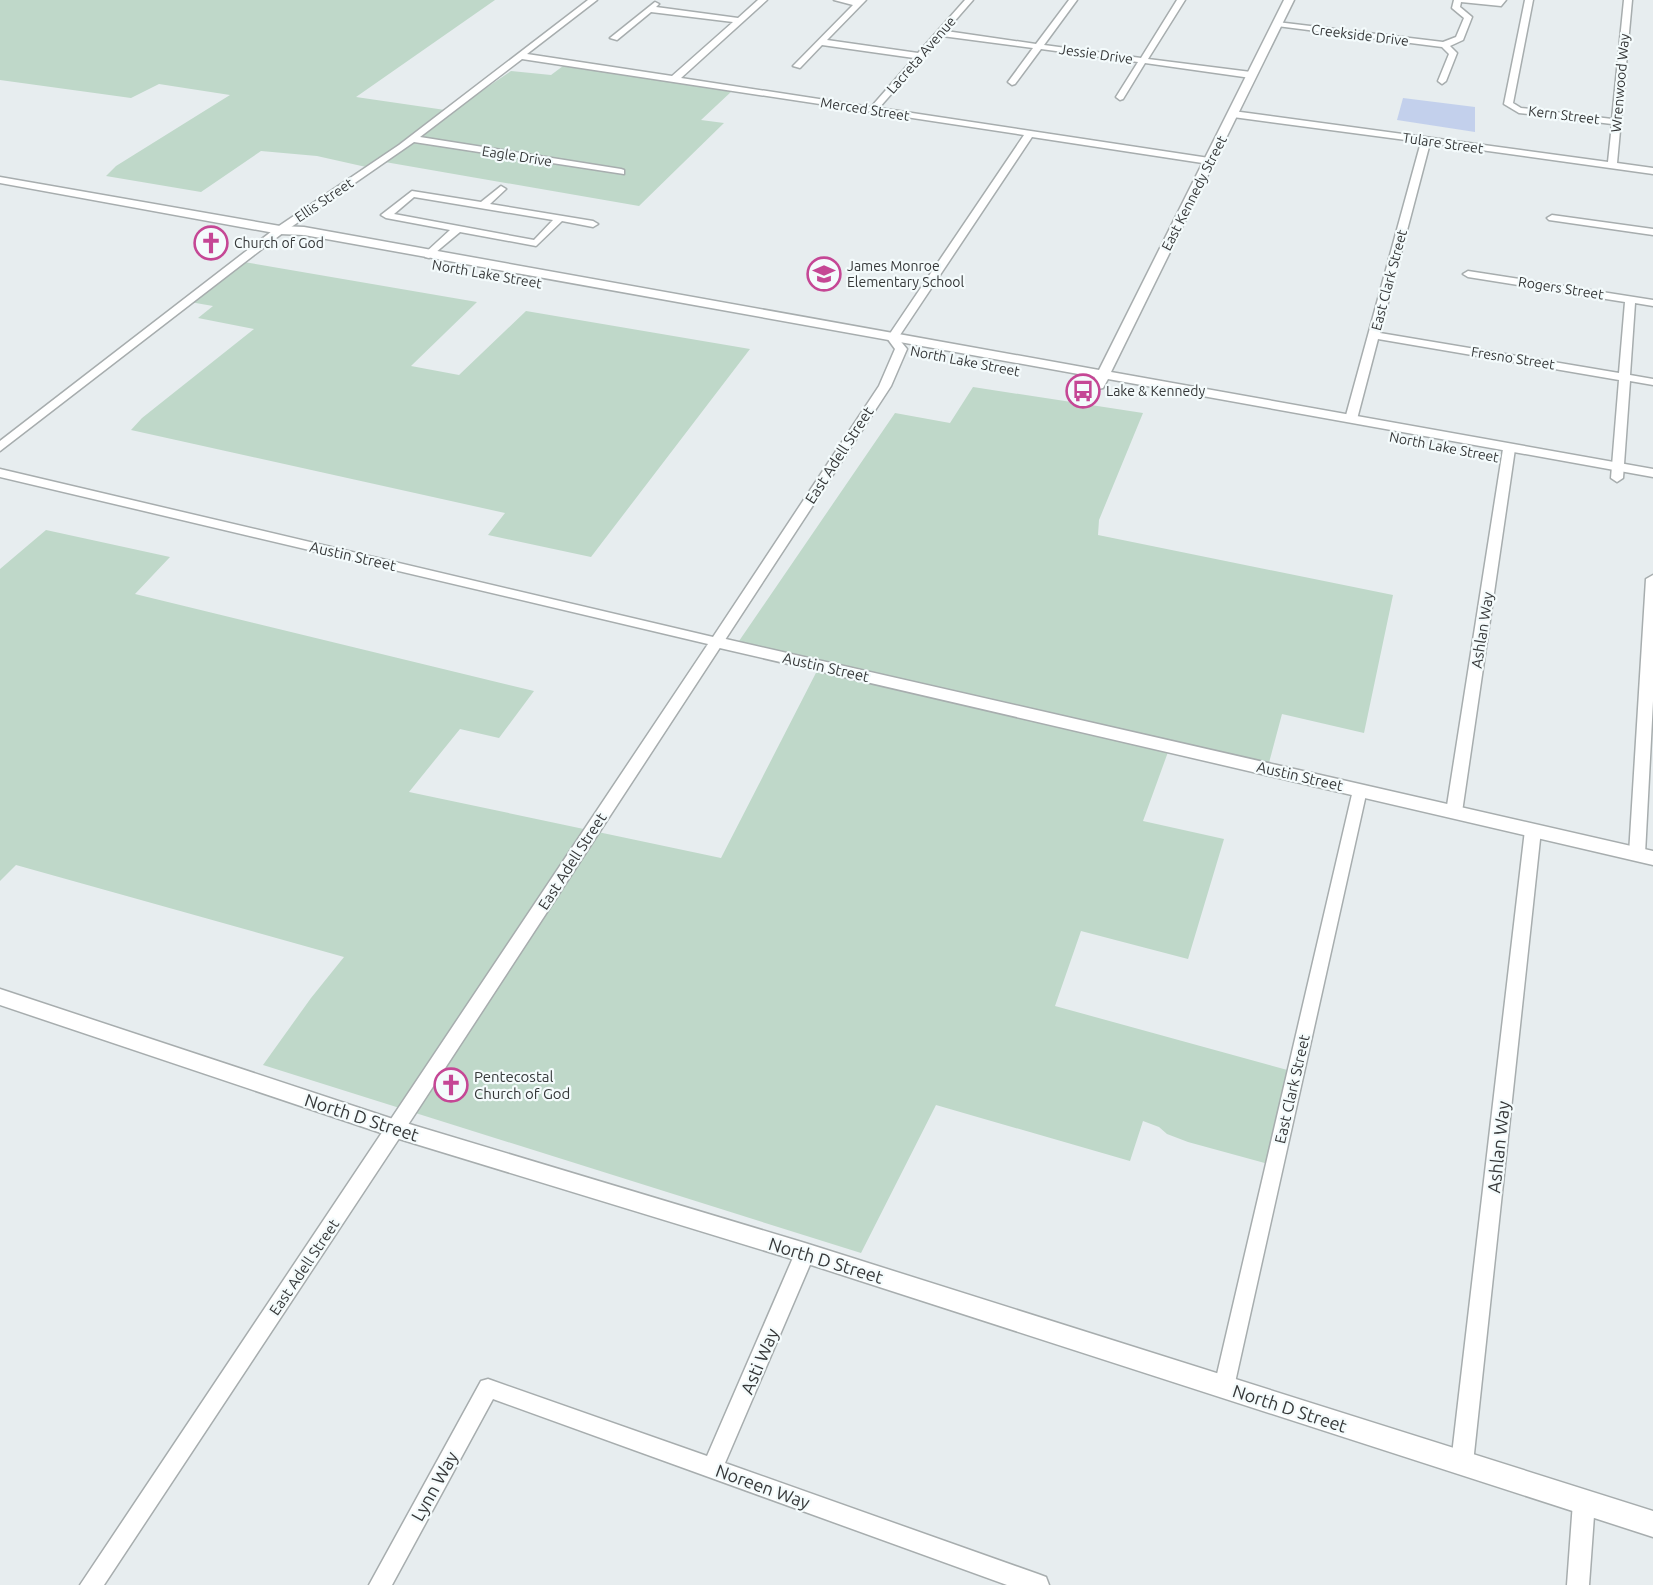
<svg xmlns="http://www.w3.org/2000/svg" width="1653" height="1585" viewBox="0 0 1653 1585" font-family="Ubuntu,sans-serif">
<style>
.green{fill:#bfd8c9}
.water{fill:#c3d0ec}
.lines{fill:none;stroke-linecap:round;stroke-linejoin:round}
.minor-casing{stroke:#a7adae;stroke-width:3}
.tertiary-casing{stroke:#a7adae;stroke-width:3}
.minor{fill:#fff;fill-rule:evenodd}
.tertiary{fill:#fff;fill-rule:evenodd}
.labels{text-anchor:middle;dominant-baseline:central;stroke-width:4.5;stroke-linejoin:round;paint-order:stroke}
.far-street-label{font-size:14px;fill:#363839;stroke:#f4fbfc}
.far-poi-label{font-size:14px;fill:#363839;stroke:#f4fbfc;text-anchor:start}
.street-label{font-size:15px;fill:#363839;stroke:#f4fbfc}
.poi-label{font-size:15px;fill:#363839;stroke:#f4fbfc;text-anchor:start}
.near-street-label{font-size:18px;fill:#363839;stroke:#f4fbfc}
</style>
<rect width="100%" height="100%" fill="#e7edef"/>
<path class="green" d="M 0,0 L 495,0 L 356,97 L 452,111 L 511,71 L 551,75 L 563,66 L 732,91 L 701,120 L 724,123 L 639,206 L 385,162 L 375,169 L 317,156 L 261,151 L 201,192 L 106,176 L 116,166 L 230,95 L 159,84 L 131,98 L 0,80 Z
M 238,261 L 477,302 L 411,366 L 459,375 L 526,311 L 750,349 L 591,557 L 488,535 L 505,513 L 131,430 L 142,418 L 254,329 L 198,318 L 213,306 L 190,302 Z
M 973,387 L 1143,413 L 1099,520 L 1098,535 L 1393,595 L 1364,733 L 1282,714 L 1266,774 L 1168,752 L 1143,821 L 1224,839 L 1188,959 L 1081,931 L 1055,1006 L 1302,1074 L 1283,1168 L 1188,1142 L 1167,1134 L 1159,1127 L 1143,1121 L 1130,1161 L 936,1105 L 861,1253 L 263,1065 L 311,998 L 344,957 L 16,865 L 0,881 L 0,569 L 46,530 L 170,557 L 135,594 L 534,691 L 499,738 L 460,729 L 409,792 L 721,858 L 820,665 L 737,644 L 895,413 L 950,423 Z"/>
<path class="water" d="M 1403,98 L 1475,107 L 1475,132 L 1397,120 Z"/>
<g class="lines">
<defs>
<path id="minor" d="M 588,0 L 597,0 L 527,54 L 672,76 L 733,22 L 651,12 L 617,40 L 610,38 L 655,2 L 659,4 L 656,7 L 738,18 L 758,0 L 767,0 L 681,78 L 871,107 L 914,58 L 822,45 L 800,68 L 793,66 L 853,5 L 834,0 L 866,0 L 827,40 L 918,53 L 965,0 L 973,0 L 946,31 L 1036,44 L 1069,0 L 1077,0 L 1044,45 L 1141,58 L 1177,0 L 1185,0 L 1148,59 L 1251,72 L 1255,75 L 1251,78 L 1145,63 L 1123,99 L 1120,100 L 1116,97 L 1138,62 L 1041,49 L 1015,84 L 1012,85 L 1008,82 L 1033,48 L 942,36 L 879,108 L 1209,158 L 1214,161 L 1209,164 L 1032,137 L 898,338 L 907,349 L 891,386 L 402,1134 L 104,1585 L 80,1585 L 708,644 L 0,477 L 0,469 L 713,637 L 879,386 L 895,349 L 887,338 L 1024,135 L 522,59 L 420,137 L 621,169 L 624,170 L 624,174 L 414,142 L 284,232 L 0,451 L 0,441 L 276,228 L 399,145 Z
M 1454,0 L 1506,0 L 1501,6 L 1461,2 L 1460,7 L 1472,17 L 1463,40 L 1450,46 L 1457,53 L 1446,81 L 1442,84 L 1438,81 L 1449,54 L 1442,47 L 1277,26 L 1273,24 L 1277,22 L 1443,42 L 1456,37 L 1464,18 L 1452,8 Z
M 1525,0 L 1533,0 L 1513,103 L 1521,108 L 1612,119 L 1624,0 L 1632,0 L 1617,163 L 1653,168 L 1653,174 L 1430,143 L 1380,333 L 1619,373 L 1625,302 L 1468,277 L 1463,274 L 1468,271 L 1653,300 L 1653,306 L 1635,303 L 1630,375 L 1653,379 L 1653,385 L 1630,381 L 1623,478 L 1617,482 L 1611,478 L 1619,380 L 1378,339 L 1357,419 L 1355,421 L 1347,421 L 1345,419 L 1421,142 L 1233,117 L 1229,114 L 1233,111 L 1608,162 L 1612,124 L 1519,113 L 1504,104 Z
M 501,186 L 506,189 L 490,204 L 593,221 L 598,224 L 593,227 L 562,221 L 536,246 L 460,232 L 429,258 L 425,257 L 425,253 L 450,230 L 386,218 L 381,215 L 412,191 L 481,202 ZM 414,197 L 553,220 L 534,240 L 394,214 Z
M 1552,215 L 1653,229 L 1653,235 L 1549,220 L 1547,218 Z
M 1509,445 L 1515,449 L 1462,812 L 1454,817 L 1446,812 L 1503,449 Z
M 1653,575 L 1653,701 L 1645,854 L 1642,858 L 1632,858 L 1629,854 L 1646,579 Z
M 1360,785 L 1367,790 L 1234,1387 L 1231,1394 L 1224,1396 L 1217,1394 L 1214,1387 L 1353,790 Z
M 1533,825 L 1538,826 L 1541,830 L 1473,1463 L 1469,1470 L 1462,1473 L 1455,1470 L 1451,1463 L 1525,830 L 1528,826 Z
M 805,1245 L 812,1247 L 815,1253 L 725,1463 L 1038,1574 L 1046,1577 L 1049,1585 L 1007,1585 L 493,1399 L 392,1585 L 369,1585 L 481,1381 L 488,1379 L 707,1456 L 795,1253 L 798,1247 Z
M 1584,1492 L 1592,1495 L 1595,1502 L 1589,1585 L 1567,1585 L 1573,1502 L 1576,1495 Z"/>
<path id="tertiary" d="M 1284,0 L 1294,0 L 1111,372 L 1653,469 L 1653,477 L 1108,379 L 1103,388 L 1098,389 L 1091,385 L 1095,377 L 304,235 L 280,234 L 0,183 L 0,177 L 280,226 L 304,227 L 1099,370 Z
M 717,637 L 1653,851 L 1653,865 L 711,646 L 709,642 Z
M 0,989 L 396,1120 L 805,1243 L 1653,1511 L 1653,1537 L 805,1263 L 396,1138 L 0,1005 Z"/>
</defs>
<use href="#minor" class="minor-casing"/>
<use href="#tertiary" class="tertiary-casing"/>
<use href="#minor" class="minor"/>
<use href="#tertiary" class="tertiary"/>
</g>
<defs>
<symbol id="church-ring" viewBox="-11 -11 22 22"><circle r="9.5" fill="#f4fbfc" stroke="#c54795" stroke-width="1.5"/><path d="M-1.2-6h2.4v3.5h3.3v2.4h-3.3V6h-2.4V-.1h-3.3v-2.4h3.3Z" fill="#c54795"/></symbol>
<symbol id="school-ring" viewBox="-11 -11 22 22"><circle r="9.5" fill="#f4fbfc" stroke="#c54795" stroke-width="1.5"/><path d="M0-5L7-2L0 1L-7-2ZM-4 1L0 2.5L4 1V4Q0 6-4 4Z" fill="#c54795"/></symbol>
<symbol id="bus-ring" viewBox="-11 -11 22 22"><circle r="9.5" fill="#f4fbfc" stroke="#c54795" stroke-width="1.5"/><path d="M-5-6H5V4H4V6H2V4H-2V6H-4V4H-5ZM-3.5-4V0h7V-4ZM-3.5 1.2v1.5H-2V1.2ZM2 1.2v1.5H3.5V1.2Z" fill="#c54795"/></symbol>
</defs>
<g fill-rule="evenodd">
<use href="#church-ring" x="192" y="224" width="38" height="38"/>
<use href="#school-ring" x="805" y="255" width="38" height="38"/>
<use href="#bus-ring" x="1064" y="372" width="38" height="38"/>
<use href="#church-ring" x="432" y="1066" width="38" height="38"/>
</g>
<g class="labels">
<g class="far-street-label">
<text transform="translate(1360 35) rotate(7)">Creekside Drive</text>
<text transform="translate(1096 54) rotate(8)">Jessie Drive</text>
<text transform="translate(921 55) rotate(-49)">Lacreta Avenue</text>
<text transform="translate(1620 83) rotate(-85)">Wrenwood Way</text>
<text transform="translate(865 109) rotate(9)">Merced Street</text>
<text transform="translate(1564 115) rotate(7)">Kern Street</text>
<text transform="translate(1443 143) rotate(8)">Tulare Street</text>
<text transform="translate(517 156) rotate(9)">Eagle Drive</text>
<text transform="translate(1194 193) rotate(-63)">East Kennedy Street</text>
<text transform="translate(324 200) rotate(-34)">Ellis Street</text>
<text transform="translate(487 274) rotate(10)">North Lake Street</text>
<text transform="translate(1389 280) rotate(-75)">East Clark Street</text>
<text transform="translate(1561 288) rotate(9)">Rogers Street</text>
<text transform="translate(1513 358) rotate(9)">Fresno Street</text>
<text transform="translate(965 361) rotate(11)">North Lake Street</text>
<text transform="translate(1444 447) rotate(11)">North Lake Street</text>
</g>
<g class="far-poi-label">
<text x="234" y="243">Church of God</text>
<text x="847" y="266">James Monroe<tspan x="847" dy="16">Elementary School</tspan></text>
<text x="1106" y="391">Lake &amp; Kennedy</text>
</g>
<g class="street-label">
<text transform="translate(839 455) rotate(-57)">East Adell Street</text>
<text transform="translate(353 556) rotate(13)">Austin Street</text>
<text transform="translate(1482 630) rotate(-81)">Ashlan Way</text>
<text transform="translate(826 667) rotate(13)">Austin Street</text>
<text transform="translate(1300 776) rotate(13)">Austin Street</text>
<text transform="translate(572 861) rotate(-57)">East Adell Street</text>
<text transform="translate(1292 1089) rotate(-77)">East Clark Street</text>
<text transform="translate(304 1267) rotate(-56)">East Adell Street</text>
</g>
<g class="poi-label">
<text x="474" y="1076">Pentecostal<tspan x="474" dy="17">Church of God</tspan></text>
</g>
<g class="near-street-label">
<text transform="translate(362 1117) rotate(18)">North D Street</text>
<text transform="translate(1498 1147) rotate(-84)">Ashlan Way</text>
<text transform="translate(826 1260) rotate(17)">North D Street</text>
<text transform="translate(759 1361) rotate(-67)">Asti Way</text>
<text transform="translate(1290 1408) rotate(18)">North D Street</text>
<text transform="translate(434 1486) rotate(-61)">Lynn Way</text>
<text transform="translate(763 1486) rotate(20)">Noreen Way</text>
</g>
</g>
</svg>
